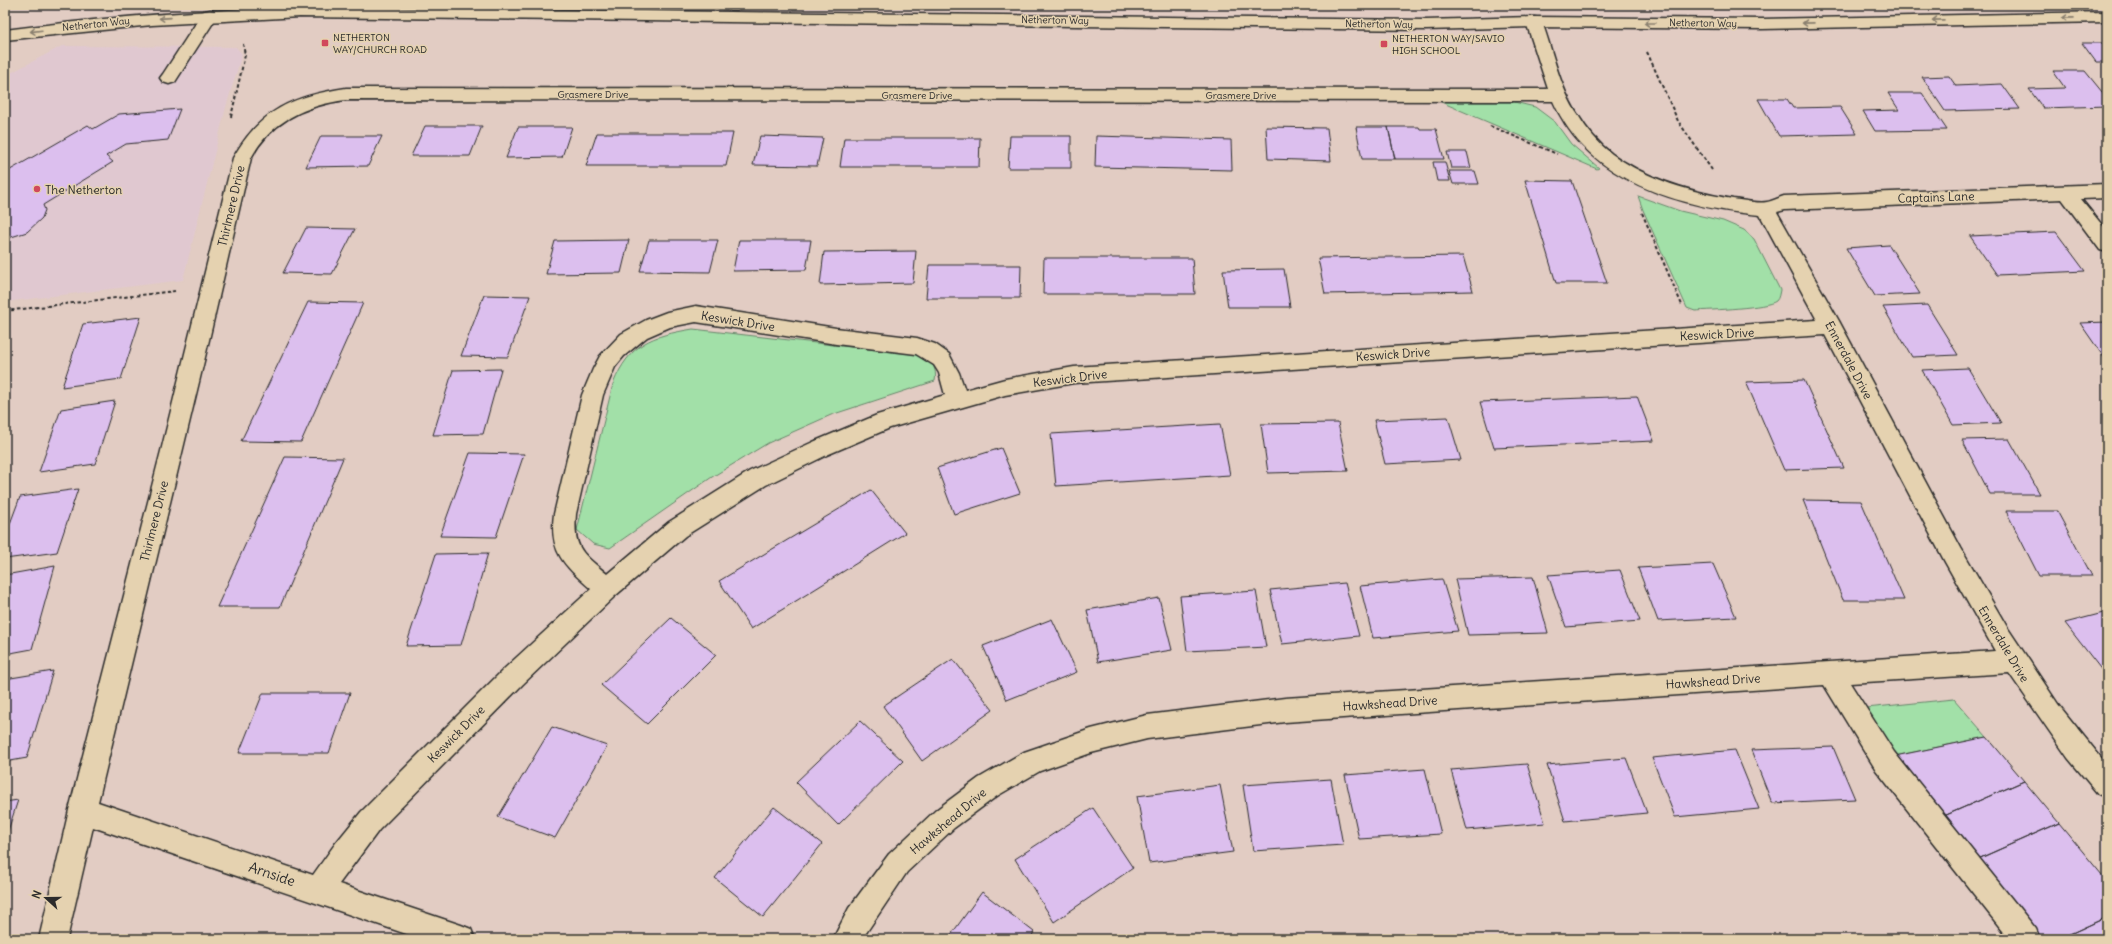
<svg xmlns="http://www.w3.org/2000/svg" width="2112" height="944" viewBox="0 0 2112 944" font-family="Delius,sans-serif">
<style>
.built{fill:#e0c8d0}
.green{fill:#a2e0a8;stroke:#66866a}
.building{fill:#dcbfee;stroke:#2b2b2b}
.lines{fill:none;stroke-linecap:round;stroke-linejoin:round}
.minor-casing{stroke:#2b2b2b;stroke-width:3}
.major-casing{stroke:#2b2b2b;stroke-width:3}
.path{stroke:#2b2b2b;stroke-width:2;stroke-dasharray:3.5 2.5;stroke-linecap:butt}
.minor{fill:#e5d2b0;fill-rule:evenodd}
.major{fill:#e5d2b0;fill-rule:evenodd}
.oneway{stroke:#887e6e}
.poi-dot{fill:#d1495b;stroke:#e5d2b0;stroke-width:1.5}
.labels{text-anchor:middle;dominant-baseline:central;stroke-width:3;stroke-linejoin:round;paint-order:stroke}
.far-street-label{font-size:10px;fill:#2b2b2b;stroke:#e5d2b0}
.far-poi-label{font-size:10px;fill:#2b2b2b;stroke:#e5d2b0;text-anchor:start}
.poi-label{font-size:12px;fill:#2b2b2b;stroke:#e5d2b0;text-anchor:start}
.street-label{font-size:12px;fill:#2b2b2b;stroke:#e5d2b0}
.near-street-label{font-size:14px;fill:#2b2b2b;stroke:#e5d2b0}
</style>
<rect width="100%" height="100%" fill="#e2ccc3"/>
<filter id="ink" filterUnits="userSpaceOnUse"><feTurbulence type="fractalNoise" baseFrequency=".025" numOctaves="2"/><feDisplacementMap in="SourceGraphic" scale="8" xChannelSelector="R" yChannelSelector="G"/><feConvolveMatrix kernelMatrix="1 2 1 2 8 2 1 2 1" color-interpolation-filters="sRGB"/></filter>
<g filter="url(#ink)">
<path class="built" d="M 62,46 L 236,47 L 242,54 L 226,107 L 183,280 L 5,302 L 5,76 Z"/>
<path class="green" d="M 1441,102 L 1514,102 L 1535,107 L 1555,122 L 1571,144 L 1599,168 L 1597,169 Z
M 1638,196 L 1680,211 L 1723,221 L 1744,230 L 1754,239 L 1780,290 C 1779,294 1779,298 1776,301 C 1767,308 1710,310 1695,311 L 1687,308 L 1643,210 Z
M 693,329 L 912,354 C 928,358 938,364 935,381 L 831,415 L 768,443 L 712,477 L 610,548 L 593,544 L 577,530 L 613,384 C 630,343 651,336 693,329 Z
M 1954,699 L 1987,737 L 1895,756 L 1866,708 Z"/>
<path class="building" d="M 2082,43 L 2107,43 L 2107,62 L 2096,62 Z
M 2053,71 L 2085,71 L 2107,98 L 2107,106 L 2043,108 L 2029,89 L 2065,88 Z
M 1949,76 L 1956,86 L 2002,84 L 2020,109 L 1945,111 L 1922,77 Z
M 1888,93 L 1922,93 L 1947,130 L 1875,131 L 1863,111 L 1899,110 Z
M 1758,99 L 1787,99 L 1793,108 L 1840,107 L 1857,134 L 1779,136 Z
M 180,109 L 168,140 L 126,144 L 106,156 L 113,162 L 43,205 L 45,210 L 42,218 L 27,232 L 5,239 L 5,173 L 88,125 L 93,129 L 119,114 Z
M 425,126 L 482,126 L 470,156 L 411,156 Z
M 518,127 L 572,127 L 562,157 L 506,158 Z
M 1266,127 L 1327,128 L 1331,161 L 1268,159 Z
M 1356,127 L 1388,127 L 1395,159 L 1362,159 Z
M 1388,127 L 1419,127 L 1420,129 L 1436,129 L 1444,159 L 1395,159 Z
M 597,133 L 733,133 L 726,166 L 586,166 Z
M 321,136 L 382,136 L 368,166 L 306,167 Z
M 760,136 L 823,138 L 817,166 L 753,165 Z
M 1010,136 L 1071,136 L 1071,168 L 1008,168 Z
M 1096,136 L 1231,140 L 1232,170 L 1095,167 Z
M 844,138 L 980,138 L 979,167 L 840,167 Z
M 1447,152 L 1467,152 L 1471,168 L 1451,168 Z
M 1433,162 L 1445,162 L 1450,181 L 1437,181 Z
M 1449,171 L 1475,171 L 1479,184 L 1453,184 Z
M 1525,180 L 1572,181 L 1607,283 L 1556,283 Z
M 306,228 L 355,229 L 332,274 L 283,273 Z
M 2056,232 L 2085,271 L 1997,275 L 1970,236 Z
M 629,240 L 621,273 L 546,274 L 555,241 Z
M 649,240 L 718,240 L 710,272 L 640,271 Z
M 739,240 L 811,240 L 806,270 L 733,271 Z
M 1889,245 L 1920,294 L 1875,296 L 1846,248 Z
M 916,251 L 913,283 L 820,285 L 824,252 Z
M 1463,256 L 1473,291 L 1325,294 L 1318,258 Z
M 1044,258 L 1192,258 L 1195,294 L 1043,294 Z
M 929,265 L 1021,265 L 1020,298 L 926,298 Z
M 1284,269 L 1290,307 L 1228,307 L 1223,270 Z
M 484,295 L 530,296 L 508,357 L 461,356 Z
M 308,302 L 363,303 L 301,442 L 241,441 Z
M 1927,305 L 1958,355 L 1912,357 L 1883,307 Z
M 141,317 L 121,379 L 62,387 L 83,324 Z
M 2107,322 L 2107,362 L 2080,323 Z
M 1968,368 L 2001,423 L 1953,425 L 1922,370 Z
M 501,369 L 483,434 L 433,435 L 453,370 Z
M 1804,380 L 1844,468 L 1784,470 L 1746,382 Z
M 1637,396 L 1654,441 L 1494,448 L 1480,402 Z
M 115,401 L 95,464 L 39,472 L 61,409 Z
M 1448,417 L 1461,460 L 1385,464 L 1374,420 Z
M 1338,423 L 1348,471 L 1268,473 L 1261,424 Z
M 1220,424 L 1230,475 L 1056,486 L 1051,434 Z
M 2009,439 L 2040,494 L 1990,494 L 1962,440 Z
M 1001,448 L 1020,493 L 954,514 L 937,468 Z
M 470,453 L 524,454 L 496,537 L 440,536 Z
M 285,457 L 343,458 L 280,607 L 217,607 Z
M 78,489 L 57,552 L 5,559 L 5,537 L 20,497 Z
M 871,490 L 905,533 L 751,629 L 719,581 Z
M 1803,500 L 1861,501 L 1904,600 L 1843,600 Z
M 2006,511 L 2057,511 L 2092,576 L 2039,576 Z
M 488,553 L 461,645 L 406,646 L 436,554 Z
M 1713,564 L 1736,617 L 1658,621 L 1638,568 Z
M 55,566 L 32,649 L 5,654 L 5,575 Z
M 1620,570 L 1640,621 L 1566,627 L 1548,575 Z
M 1533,577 L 1548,633 L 1468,635 L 1455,579 Z
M 1442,579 L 1458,631 L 1373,638 L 1360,586 Z
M 1345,583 L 1359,636 L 1282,644 L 1270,590 Z
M 1256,591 L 1266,647 L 1187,651 L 1180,596 Z
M 1159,598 L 1172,650 L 1098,662 L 1087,610 Z
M 2107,612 L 2107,677 L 2065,623 Z
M 671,618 L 716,655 L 647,724 L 601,685 Z
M 1052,619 L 1077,672 L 1007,700 L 983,646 Z
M 953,659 L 993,710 L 922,761 L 883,706 Z
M 53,671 L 27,758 L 5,762 L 5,679 Z
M 263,693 L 350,693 L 329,753 L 239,753 Z
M 860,721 L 903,761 L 838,825 L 796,782 Z
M 552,727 L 607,746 L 555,838 L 498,817 Z
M 1987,737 L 2024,781 L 1944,816 L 1895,756 Z
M 1833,747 L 1855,799 L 1772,803 L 1751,750 Z
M 1735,750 L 1759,809 L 1675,817 L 1652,758 Z
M 1626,758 L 1647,813 L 1565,821 L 1547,765 Z
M 1527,764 L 1545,823 L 1467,830 L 1451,770 Z
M 1425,769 L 1441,834 L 1359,839 L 1345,775 Z
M 1331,779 L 1343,845 L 1253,851 L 1243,785 Z
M 2024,781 L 2059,823 L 1978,859 L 1944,816 Z
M 1220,785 L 1233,852 L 1149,863 L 1137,796 Z
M 18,800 L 5,840 L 5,802 Z
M 774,807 L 822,844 L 763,917 L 715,878 Z
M 1093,808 L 1133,868 L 1054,922 L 1015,859 Z
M 2059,823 L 2107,881 L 2107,917 L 2059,939 L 2040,939 L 1978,859 Z
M 982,892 L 1034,932 L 1030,939 L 948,939 Z
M 2107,917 L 2107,939 L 2059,939 Z"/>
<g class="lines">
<defs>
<path id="minor" d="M 210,10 L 216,11 L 218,15 L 175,82 L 169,84 L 163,82 L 160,78 L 163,74 L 204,11 Z
M 1534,17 L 1540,18 L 1542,22 C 1553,52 1560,89 1578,115 C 1587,130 1598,143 1612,154 C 1648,180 1691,192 1733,199 C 1743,200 1757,204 1767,202 C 1772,201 1778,198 1784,196 L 2107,184 L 2107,198 L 2081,199 L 2107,231 L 2107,252 L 2100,250 L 2062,199 L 1785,210 L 1777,212 L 1839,321 L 1961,548 L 2007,627 L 2058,704 L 2107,765 L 2107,798 L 2098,794 L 2068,758 L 2009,673 L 1850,683 L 1894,752 L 2036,929 L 2040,939 L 2009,939 L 1876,770 L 1824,685 L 1285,722 L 1147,739 L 1091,753 L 1040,771 L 997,796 L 954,828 L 907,872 L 862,939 L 833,939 L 849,908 L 889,854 L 936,810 L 979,778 L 1024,752 L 1091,729 L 1147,715 L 1285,698 L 1995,651 L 1945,562 L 1825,335 L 1074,383 L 1005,395 L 890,428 L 829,454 L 766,485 L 685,536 L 615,596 L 523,684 L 379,830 L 339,884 L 461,925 L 471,929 L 475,939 L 421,939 L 93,827 L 67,939 L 39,939 L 69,810 L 161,451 L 233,158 C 260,110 293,96 346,88 L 1548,89 L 1526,22 L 1528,18 ZM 346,100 L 1553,101 C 1588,182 1679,207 1760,215 L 1817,320 L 1074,367 L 1005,379 L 965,390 L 959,373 L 949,354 L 935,344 L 917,338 L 836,328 L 696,306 L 667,312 L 646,320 L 621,334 L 600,356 L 593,369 L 582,395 L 554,514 C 549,552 564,565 591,589 L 505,668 L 361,812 L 335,844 L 313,875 L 98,802 L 206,353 L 251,158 C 271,121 306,105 346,100 ZM 696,322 L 836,344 L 916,354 L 934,365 L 939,373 L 945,395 L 877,415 L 813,442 L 750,471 L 669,522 L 607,574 C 582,553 573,549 576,514 L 603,395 L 615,367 L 624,356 L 647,337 L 670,327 Z"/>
<path id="major" d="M 300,7 L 1426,20 L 1534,17 L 1762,19 L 2107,12 L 2107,22 L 1762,29 L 1534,27 L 1426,30 L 300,17 L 152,25 L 5,40 L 5,30 C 103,17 201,10 300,7 Z"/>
</defs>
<use href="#minor" class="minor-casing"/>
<use href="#major" class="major-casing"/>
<path class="path" d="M 1647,52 L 1678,121 L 1712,170
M 231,117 L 245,55 L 243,44
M 1490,126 L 1557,154
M 1642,213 L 1682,305
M 5,311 L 175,291"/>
<use href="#minor" class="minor"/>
<use href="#major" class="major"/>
</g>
<defs><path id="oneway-shaft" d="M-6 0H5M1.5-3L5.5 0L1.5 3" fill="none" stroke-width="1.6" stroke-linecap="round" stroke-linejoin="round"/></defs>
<g class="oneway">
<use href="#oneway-shaft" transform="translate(165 18) rotate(176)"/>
<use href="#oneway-shaft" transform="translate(2068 18) rotate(179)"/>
<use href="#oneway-shaft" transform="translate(1938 20) rotate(179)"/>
<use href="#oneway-shaft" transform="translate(1650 23) rotate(-180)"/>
<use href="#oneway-shaft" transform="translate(1808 23) rotate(179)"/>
<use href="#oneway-shaft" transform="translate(36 31) rotate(173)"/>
</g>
</g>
<g class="poi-dot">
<rect x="321" y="39" width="8" height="8" rx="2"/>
<rect x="1380" y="40" width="8" height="8" rx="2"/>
<circle cx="37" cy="189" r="4"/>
</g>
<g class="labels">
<g class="far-street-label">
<text transform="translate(1055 20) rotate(1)">Netherton Way</text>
<text transform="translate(1703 23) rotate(1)">Netherton Way</text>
<text transform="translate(96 24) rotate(-6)">Netherton Way</text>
<text transform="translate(1379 24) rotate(1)">Netherton Way</text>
<text x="593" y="94">Grasmere Drive</text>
<text x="917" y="95">Grasmere Drive</text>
<text x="1241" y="95">Grasmere Drive</text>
</g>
<g class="far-poi-label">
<text x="333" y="37">NETHERTON<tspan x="333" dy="12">WAY/CHURCH ROAD</tspan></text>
<text x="1392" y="38">NETHERTON WAY/SAVIO<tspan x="1392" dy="12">HIGH SCHOOL</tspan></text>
</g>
<g class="poi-label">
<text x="45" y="189">The Netherton</text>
</g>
<g class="street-label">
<text transform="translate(1936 197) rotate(-2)">Captains Lane</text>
<text transform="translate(231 206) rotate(-77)">Thirlmere Drive</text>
<text transform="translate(738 321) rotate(9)">Keswick Drive</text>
<text transform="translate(1717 334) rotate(-3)">Keswick Drive</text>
<text transform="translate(1393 354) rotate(-4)">Keswick Drive</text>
<text transform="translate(1849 360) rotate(62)">Ennerdale Drive</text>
<text transform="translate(1070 378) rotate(-7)">Keswick Drive</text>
<text transform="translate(154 521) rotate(-76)">Thirlmere Drive</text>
<text transform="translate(2004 644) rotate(59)">Ennerdale Drive</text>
<text transform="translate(1713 681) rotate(-4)">Hawkshead Drive</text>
<text transform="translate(1390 703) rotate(-4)">Hawkshead Drive</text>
<text transform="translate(456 734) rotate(-45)">Keswick Drive</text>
<text transform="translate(948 821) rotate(-40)">Hawkshead Drive</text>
</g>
<g class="near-street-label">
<text transform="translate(272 874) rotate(19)">Arnside</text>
</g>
</g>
<rect width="2112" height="944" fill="none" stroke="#e5d2b0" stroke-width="20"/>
<rect x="10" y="10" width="2092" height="924" fill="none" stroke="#2b2b2b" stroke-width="1.5" filter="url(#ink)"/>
<g transform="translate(46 898) rotate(291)" stroke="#e5d2b0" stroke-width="3" paint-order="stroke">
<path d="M0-3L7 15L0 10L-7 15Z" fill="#2b2b2b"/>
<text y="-6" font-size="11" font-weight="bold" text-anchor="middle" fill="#2b2b2b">N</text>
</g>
</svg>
